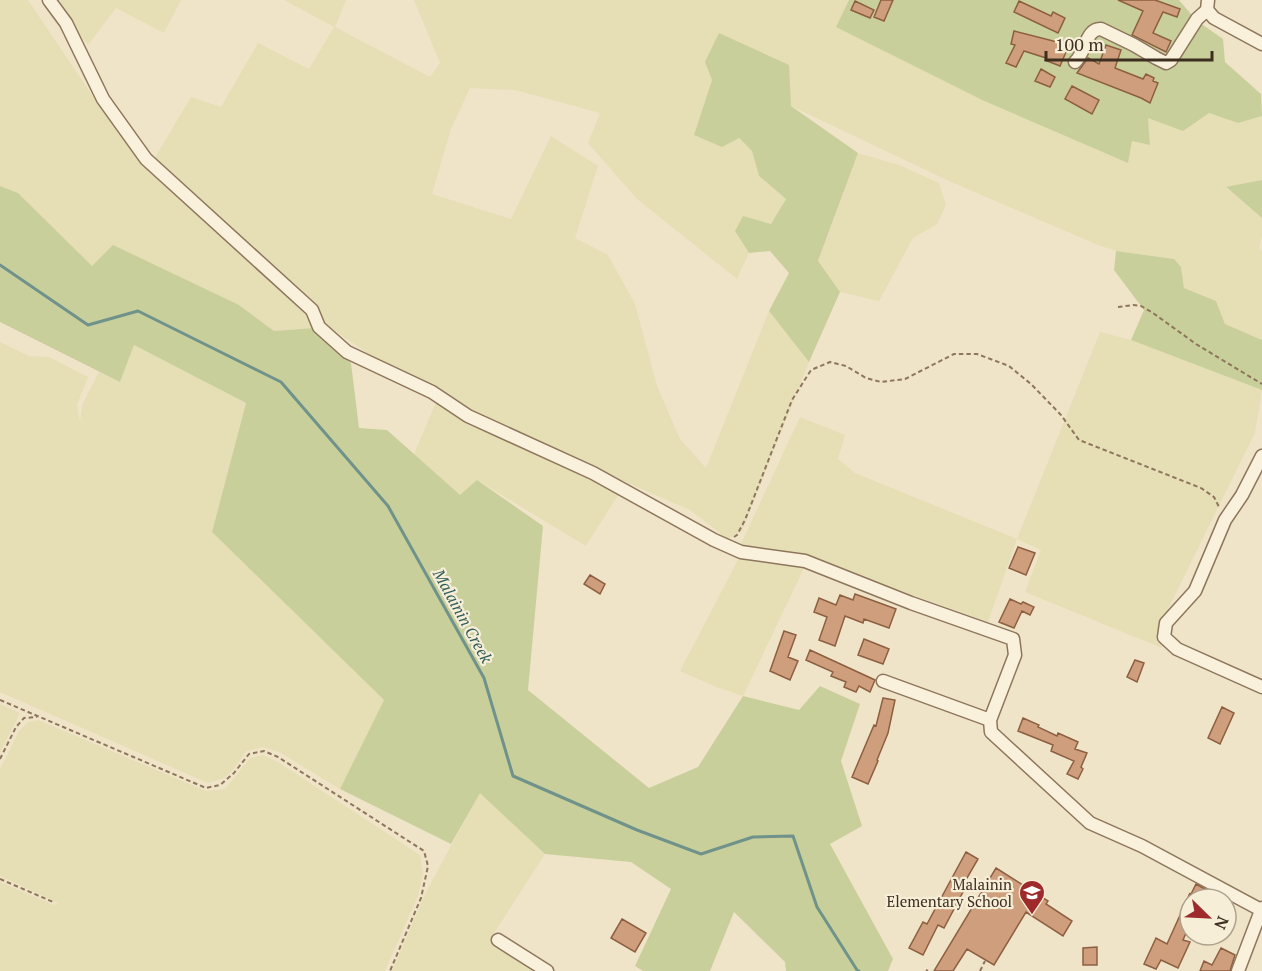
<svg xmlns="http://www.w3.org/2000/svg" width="1262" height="971" viewBox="0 0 1262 971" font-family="'PT Serif',serif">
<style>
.farmland{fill:#e6deb5}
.green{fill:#c9cf9b}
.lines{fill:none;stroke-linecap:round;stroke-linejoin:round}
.stream{stroke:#6f938a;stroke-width:3}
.building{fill:#cf9f7d;stroke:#8d5f41;stroke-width:1.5}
.minor-casing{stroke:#8d765c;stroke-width:15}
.path{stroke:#8d765c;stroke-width:2;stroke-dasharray:4.5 3;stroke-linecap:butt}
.minor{stroke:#faf1dc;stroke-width:12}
.labels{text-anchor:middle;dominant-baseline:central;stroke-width:4.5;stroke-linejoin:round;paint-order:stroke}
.poi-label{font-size:15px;fill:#3d2e20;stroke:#f7eed8;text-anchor:end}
.water-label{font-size:16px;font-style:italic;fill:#2f5d5a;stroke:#f7eed8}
</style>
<rect width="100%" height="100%" fill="#f0e4c8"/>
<path class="farmland" d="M 0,0 L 28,0 L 98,104 L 150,173 L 307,311 L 314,328 L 274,331 L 239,305 L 92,267 L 18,193 L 0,186 Z
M 51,0 L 181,0 L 164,33 L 116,8 L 88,45 Z
M 284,0 L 346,0 L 335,27 L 430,77 L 440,63 L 414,0 L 849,0 L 837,27 L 982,100 L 1128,163 L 1132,140 L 1149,145 L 1147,117 L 1209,113 L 1238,123 L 1262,116 L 1262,180 L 1226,188 L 1262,218 L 1262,236 L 1259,249 L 1262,251 L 1262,340 L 1225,324 L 1216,301 L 1184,288 L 1181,267 L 1174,259 L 1116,251 L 1098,245 L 949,181 L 791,106 L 712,80 L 694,135 L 738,138 L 752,151 L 759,176 L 786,199 L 771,224 L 743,216 L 735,231 L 749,253 L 737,279 L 637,199 L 588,143 L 600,113 L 515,90 L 470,88 L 451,129 L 432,194 L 511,219 L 551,136 L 598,166 L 575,238 L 608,255 L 635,304 L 657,386 L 680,439 L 706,468 L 769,311 L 809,362 L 742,531 L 728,539 L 690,510 L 527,439 L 474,414 L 437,387 L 375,358 L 326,325 L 315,304 L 154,159 L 191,97 L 221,107 L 258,43 L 309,69 L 334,27 Z
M 858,153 L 899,165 L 939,183 L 946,205 L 937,224 L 913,238 L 879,301 L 840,292 L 818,262 Z
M 1100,332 L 1131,340 L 1262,390 L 1255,433 L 1162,621 L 1159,638 L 1162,648 L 1025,592 L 1041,550 L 1017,539 L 988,622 L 813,559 L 740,546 L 800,417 L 845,435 L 838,459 L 855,473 L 1017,539 Z
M 0,342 L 29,356 L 49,357 L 88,377 L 77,405 L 80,422 L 82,405 L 99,372 L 120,382 L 134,345 L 246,403 L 212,532 L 384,700 L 340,789 L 281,753 L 263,747 L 246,751 L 234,769 L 224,778 L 208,783 L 0,692 Z
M 437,400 L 620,492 L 586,546 L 477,480 L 460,496 L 414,454 Z
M 739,558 L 805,566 L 743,696 L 714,686 L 680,671 Z
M 0,704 L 20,713 L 0,753 Z
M 38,720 L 206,791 L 225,789 L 250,758 L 263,755 L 278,762 L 420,855 L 423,873 L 418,896 L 385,971 L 0,971 L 0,882 L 54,905 L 58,903 L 0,876 L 0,769 L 19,731 L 28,722 Z
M 480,792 L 545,854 L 491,938 L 543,971 L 392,971 L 425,894 Z"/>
<path class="green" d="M 849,0 L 1179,0 L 1196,20 L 1223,39 L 1225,62 L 1261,94 L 1262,116 L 1238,123 L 1209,113 L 1183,131 L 1148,118 L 1150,145 L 1132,141 L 1128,163 L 982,100 L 836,27 Z
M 719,33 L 789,65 L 791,106 L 858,153 L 818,261 L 840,292 L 809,362 L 769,311 L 789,273 L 770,251 L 749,253 L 735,231 L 743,216 L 771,224 L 786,199 L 759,176 L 752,151 L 739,138 L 722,147 L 694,135 L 712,80 L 705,62 Z
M 1262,180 L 1262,218 L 1226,187 Z
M 0,186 L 18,193 L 92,266 L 113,245 L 239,305 L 274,331 L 314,328 L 351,363 L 359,428 L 387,430 L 460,495 L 477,480 L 543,526 L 528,690 L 649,788 L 698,767 L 743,696 L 799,710 L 820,686 L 860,704 L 841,761 L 862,826 L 830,844 L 893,959 L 888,971 L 786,971 L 785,962 L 734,912 L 710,971 L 643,971 L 635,966 L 671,889 L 631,862 L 545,854 L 480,793 L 451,844 L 340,789 L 384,700 L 212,532 L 246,403 L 134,345 L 120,382 L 0,322 Z
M 1116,251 L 1174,259 L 1181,267 L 1184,288 L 1216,301 L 1225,324 L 1262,340 L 1262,390 L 1131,340 L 1144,310 L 1114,270 Z"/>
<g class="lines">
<path class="stream" d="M 0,265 L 88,325 L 138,311 L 281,382 L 388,506 L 484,678 L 513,776 L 637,830 L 701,854 L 753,837 L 793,836 L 817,907 L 857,970 L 859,971"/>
</g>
<path class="building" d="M 881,0 L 893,0 L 884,21 L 874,17 Z
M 1118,0 L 1155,0 L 1180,9 L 1177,17 L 1163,12 L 1153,33 L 1171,41 L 1166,52 L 1132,35 L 1143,11 Z
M 855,1 L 874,10 L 870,18 L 851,10 Z
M 1019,1 L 1051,16 L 1053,12 L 1065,18 L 1058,33 L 1014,12 Z
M 1014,31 L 1069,45 L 1060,66 L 1045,60 L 1046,58 L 1024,51 L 1016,67 L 1006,63 L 1015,45 L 1011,44 Z
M 1106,45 L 1121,50 L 1115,68 L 1143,79 L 1146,74 L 1154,78 L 1153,81 L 1158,83 L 1150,103 L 1141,98 L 1077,73 L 1088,58 L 1099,64 Z
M 1041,69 L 1055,77 L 1050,87 L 1035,81 Z
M 1072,86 L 1099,100 L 1092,114 L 1065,99 Z
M 1018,547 L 1035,553 L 1026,575 L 1009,568 Z
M 590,575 L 605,584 L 600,594 L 584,584 Z
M 855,594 L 896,609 L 889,628 L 864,619 L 863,623 L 845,616 L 835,646 L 819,640 L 827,617 L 814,612 L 819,598 L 836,605 L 840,595 L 853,600 Z
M 1010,599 L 1021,604 L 1023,602 L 1034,607 L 1030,615 L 1022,611 L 1014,628 L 999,622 Z
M 784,631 L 796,635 L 788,657 L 798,661 L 790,680 L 770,671 Z
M 864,639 L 889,649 L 883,664 L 858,655 Z
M 810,650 L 875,680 L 870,692 L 859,686 L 856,692 L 844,687 L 846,682 L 831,676 L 833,672 L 806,660 Z
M 1135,660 L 1144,663 L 1137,682 L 1127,677 Z
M 883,698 L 895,700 L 888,733 L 877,760 L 878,761 L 868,784 L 852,777 L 874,725 L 876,726 Z
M 1222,707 L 1234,713 L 1220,744 L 1208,738 Z
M 1023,718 L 1039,725 L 1038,727 L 1057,736 L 1058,733 L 1078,742 L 1075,749 L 1087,753 L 1081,767 L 1083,769 L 1078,779 L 1067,774 L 1074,761 L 1051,751 L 1053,745 L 1018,731 Z
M 966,852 L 978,859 L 960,890 L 963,892 L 944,928 L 938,925 L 923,955 L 909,948 L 923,922 L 927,924 Z
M 996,868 L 1048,901 L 1046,904 L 1072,921 L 1063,936 L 1026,912 L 994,965 L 967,949 L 953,971 L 934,971 Z
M 1196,884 L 1212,893 L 1209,899 L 1190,899 L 1190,924 L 1183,940 L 1190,942 L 1178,968 L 1161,960 L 1156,969 L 1144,964 L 1156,938 L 1167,944 L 1190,893 L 1190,896 Z
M 622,919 L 646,933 L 635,952 L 611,938 Z
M 1097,947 L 1097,965 L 1083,965 L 1083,948 Z
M 1221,948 L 1235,955 L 1230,971 L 1200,971 L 1204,961 L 1212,965 Z"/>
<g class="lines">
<defs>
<path id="minor" d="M 49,0 L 66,23 L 103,99 L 146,159 L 312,310 L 319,327 L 347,352 L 432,392 L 468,416 L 593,473 L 714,540 L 741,552 L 805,561 L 911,603 L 1013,639 L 1015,655 L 990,720 L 991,732 L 1090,823 L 1142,846 L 1261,910
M 1208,0 L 1207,10 L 1214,18 L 1262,44
M 1075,62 C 1086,52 1086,28 1101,29 L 1134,45 L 1156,58 L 1166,63 L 1171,60 L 1197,19 L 1207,10
M 1262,456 L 1242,495 L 1225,520 L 1195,591 L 1166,623 L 1164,637 L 1177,649 L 1262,687
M 883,681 L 990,720
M 498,940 L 547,971
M 1238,971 L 1262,908"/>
</defs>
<use href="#minor" class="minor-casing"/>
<path class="path" d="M 1118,307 L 1133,305 L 1141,306 L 1153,313 L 1196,344 L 1262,384
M 734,537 L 737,535 L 745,520 L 792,400 L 811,370 L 830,362 L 846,366 L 866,378 L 881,382 L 905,379 L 954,354 L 977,354 L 1009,366 L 1031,384 L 1061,415 L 1079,440 L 1201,488 L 1214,497 L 1220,509
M 0,700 L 206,788 L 220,785 L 234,773 L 249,754 L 264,751 L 278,757 L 424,851 L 428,866 L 421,898 L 390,971
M 0,759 L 16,727 L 24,718 L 37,717
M 0,879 L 53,902
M 926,970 L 928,971
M 980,971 L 985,961"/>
<use href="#minor" class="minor"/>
</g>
<defs>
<symbol id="school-pin" viewBox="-11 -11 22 30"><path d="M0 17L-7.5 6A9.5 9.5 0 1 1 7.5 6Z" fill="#9e2a2b" stroke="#f7eed8"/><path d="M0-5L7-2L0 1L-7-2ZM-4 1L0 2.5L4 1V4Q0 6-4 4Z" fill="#fff"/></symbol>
</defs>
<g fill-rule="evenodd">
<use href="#school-pin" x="1017" y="878" width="30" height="40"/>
</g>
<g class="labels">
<g class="poi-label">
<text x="1012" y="884">Malainin<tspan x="1012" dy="17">Elementary School</tspan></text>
</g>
<g class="water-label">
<text transform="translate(463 616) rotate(61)">Malainin Creek</text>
</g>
</g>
<g transform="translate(1208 917) rotate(114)"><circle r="28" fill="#f7eed8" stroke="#ada18e" stroke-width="1.5"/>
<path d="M0-4.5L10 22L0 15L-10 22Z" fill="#9e2a2b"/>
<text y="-9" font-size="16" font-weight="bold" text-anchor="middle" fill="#3d2e20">N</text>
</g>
<path d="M1046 51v9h166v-9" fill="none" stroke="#3d2e20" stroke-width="3"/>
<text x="1055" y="51" font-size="18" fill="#3d2e20" stroke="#f7eed8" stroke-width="4.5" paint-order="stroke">100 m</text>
</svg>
